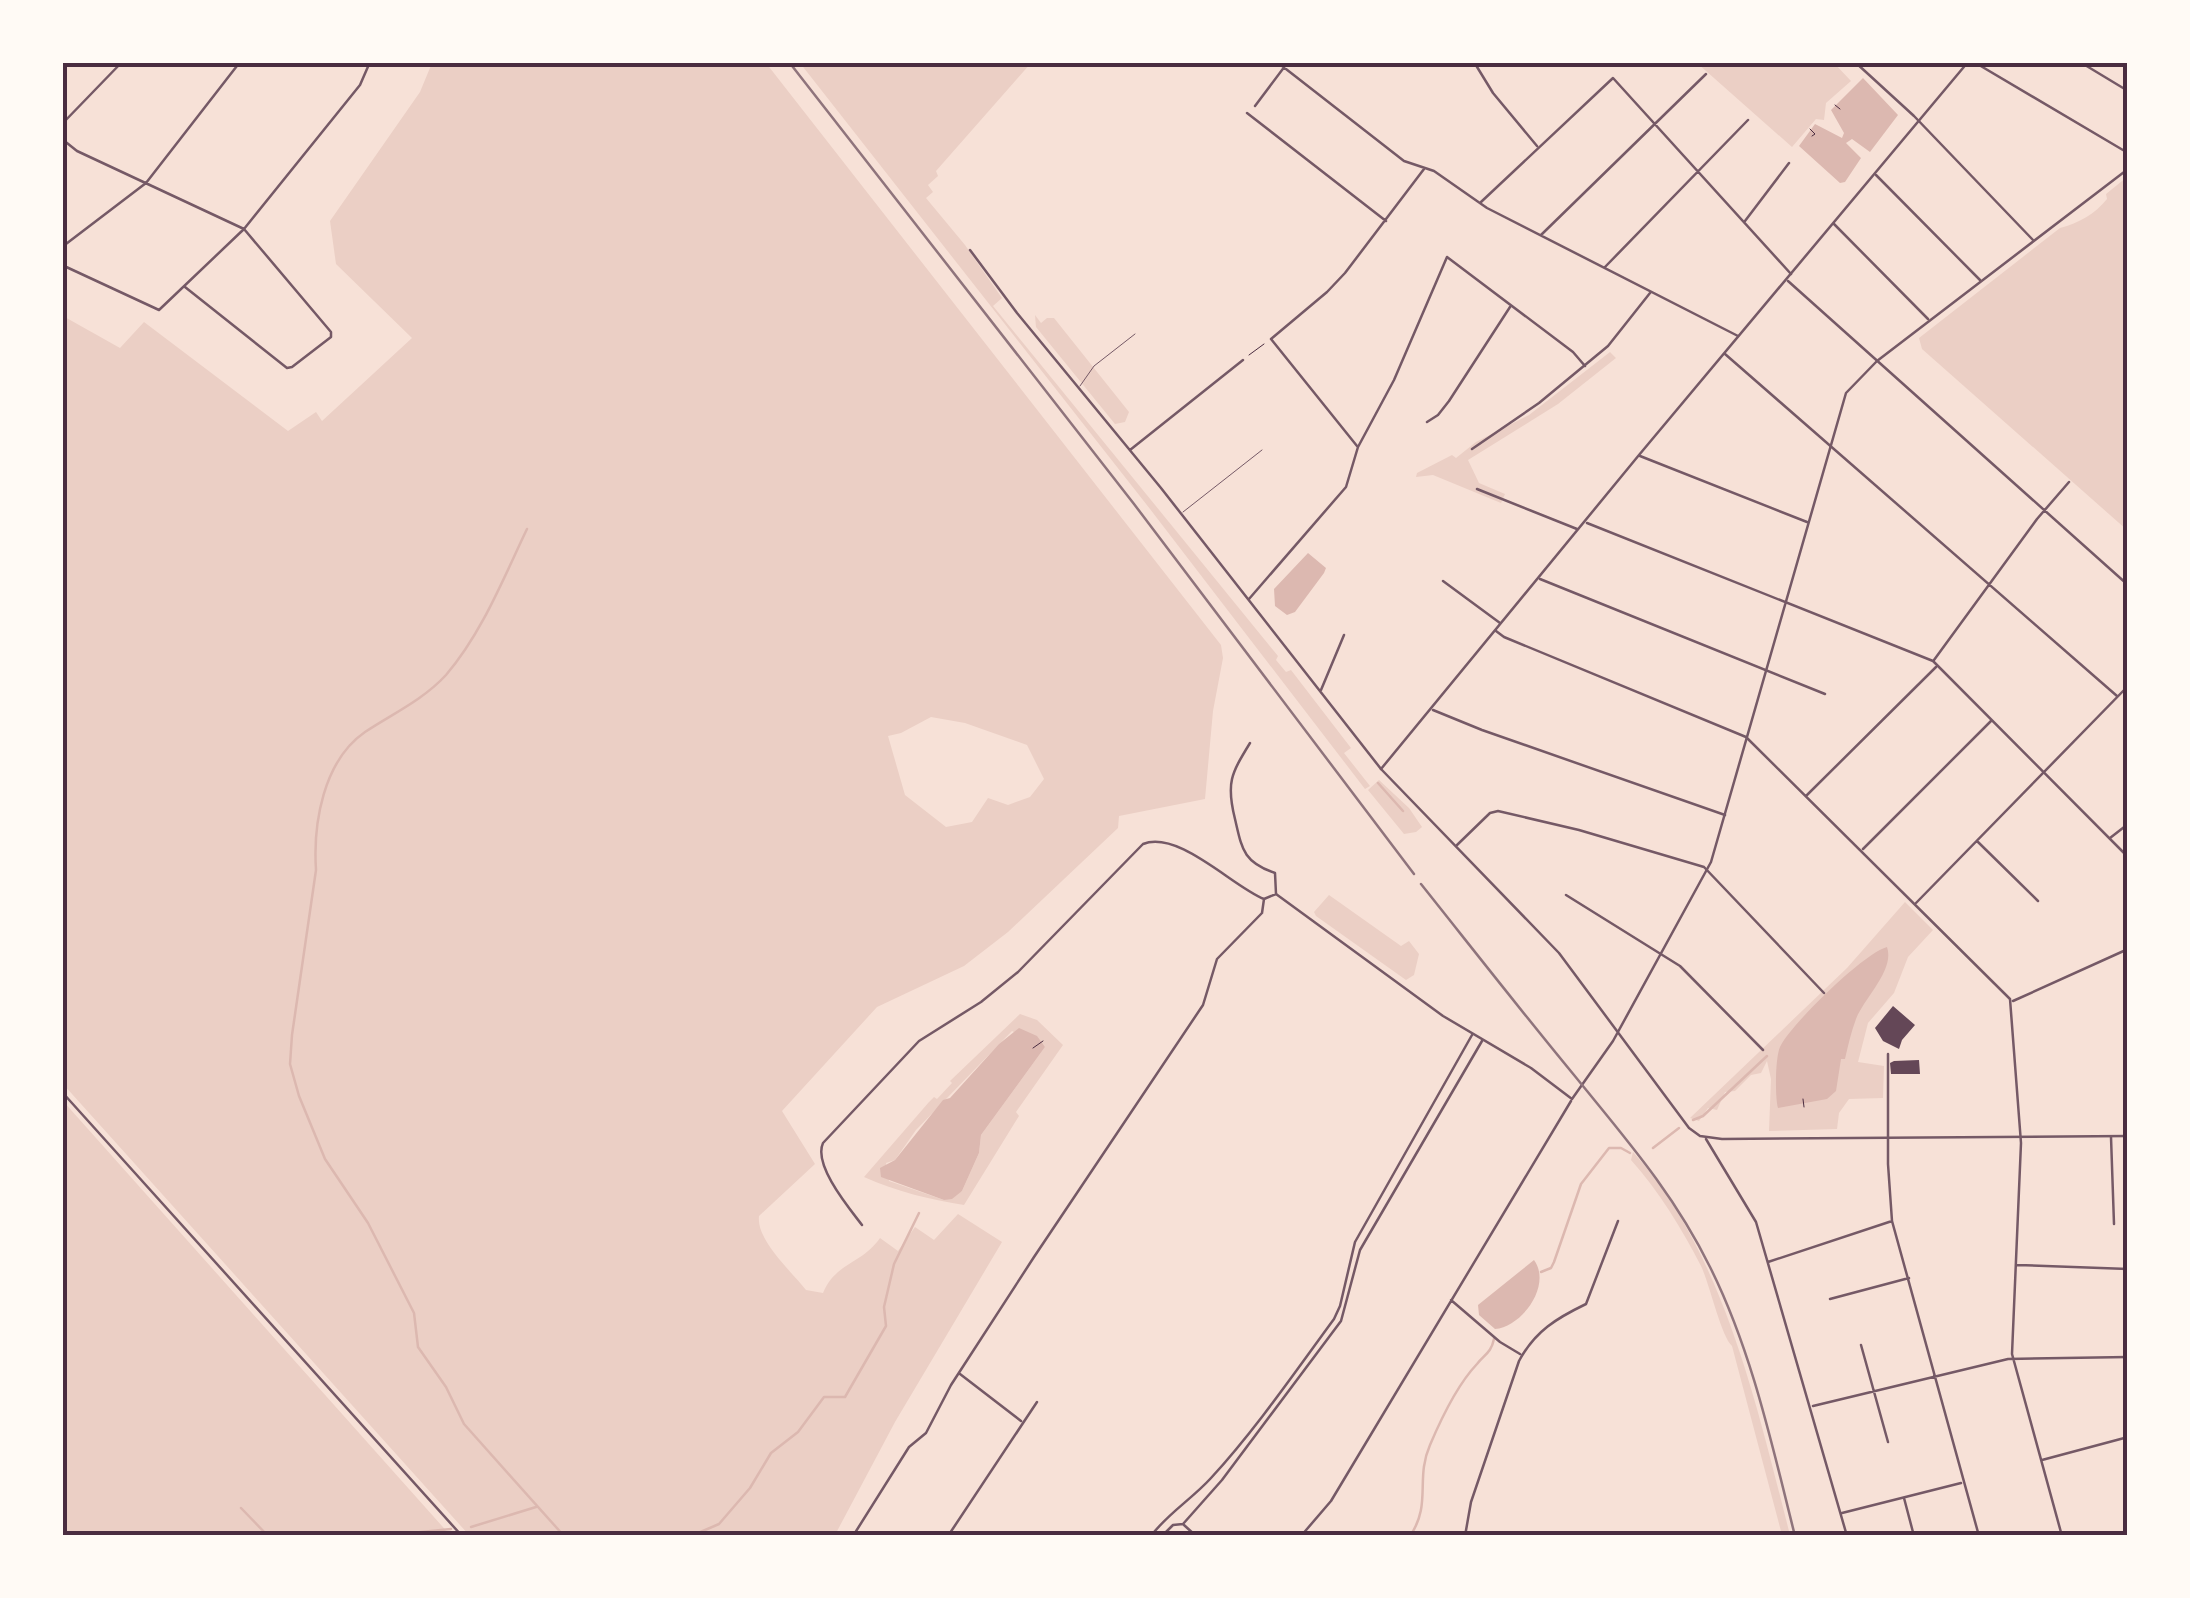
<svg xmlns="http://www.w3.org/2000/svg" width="2190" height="1598" viewBox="0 0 2190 1598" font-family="Rubik,sans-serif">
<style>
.green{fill:#ebcfc5;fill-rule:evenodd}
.water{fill:#dcb8b0}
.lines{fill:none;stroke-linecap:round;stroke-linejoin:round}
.stream{stroke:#dcb8b0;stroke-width:2.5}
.building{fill:#644757}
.path{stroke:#4a2c40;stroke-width:1}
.service{stroke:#755966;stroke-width:1}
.minor{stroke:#755966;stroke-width:2.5}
.tertiary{stroke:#755966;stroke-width:2.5}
.rail{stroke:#8f747c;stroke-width:2.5}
.neatline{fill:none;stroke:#4a2c40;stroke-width:4}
</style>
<rect width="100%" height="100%" fill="#f7e1d7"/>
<path class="green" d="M 432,63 L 766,63 L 1221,645 L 1223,658 L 1213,711 L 1205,799 L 1119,816 L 1118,828 L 1008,932 L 964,966 L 877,1007 L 782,1111 L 815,1164 L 759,1216 C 756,1240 791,1271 806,1290 L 823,1293 C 835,1263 862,1264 880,1238 L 898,1251 L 915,1227 L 934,1240 L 958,1214 L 1002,1242 L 895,1422 L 835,1535 L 469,1535 L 63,1084 L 63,316 L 120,348 L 144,322 L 288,431 L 316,412 L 322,421 L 412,338 L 336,264 L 330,221 L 420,92 ZM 931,717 L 965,723 L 1027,745 L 1044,779 L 1030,797 L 1008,805 L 988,798 L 972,822 L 946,827 L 905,795 L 888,736 L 901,733 Z
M 800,63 L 1031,63 L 936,171 L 938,176 L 928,185 L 933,192 L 926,198 L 965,245 L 1002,298 L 993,306 L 1278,656 L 1276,660 L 1286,672 L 1291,670 L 1351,748 L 1344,753 L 1370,786 L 1365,789 L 1150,509 Z
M 1697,63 L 1834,63 L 1851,81 L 1826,103 L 1824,120 L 1816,119 L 1792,147 Z
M 2127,177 L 2127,530 L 1922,349 L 1919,338 L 2060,228 C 2079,223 2095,214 2107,199 L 2106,194 Z
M 1035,315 L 1041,323 L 1047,318 L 1054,318 L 1129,412 L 1125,422 L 1115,424 L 1036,327 Z
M 1610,352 L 1616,358 L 1558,404 L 1468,460 L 1479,483 L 1505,494 L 1501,503 L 1433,475 L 1416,477 L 1417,473 L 1452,455 L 1456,458 L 1476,442 L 1529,415 Z
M 1379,780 L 1409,808 L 1422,827 L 1416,832 L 1404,834 L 1368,790 Z
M 1329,895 L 1401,946 L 1409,941 L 1419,954 L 1414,975 L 1406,980 L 1316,916 L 1314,912 Z
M 1905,902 L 1933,930 L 1908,957 L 1894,993 L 1868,1023 L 1858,1062 L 1884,1066 L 1883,1098 L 1849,1099 L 1839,1113 L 1837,1129 L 1769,1131 L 1771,1079 L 1767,1061 L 1761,1073 L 1751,1075 L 1735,1091 L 1725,1092 L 1717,1110 L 1708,1108 L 1699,1121 L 1690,1118 L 1847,968 Z
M 1020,1014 L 1037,1020 L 1063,1045 L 1016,1112 L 1019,1116 L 964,1205 C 929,1199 897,1192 864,1177 L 929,1102 L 934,1097 L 937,1099 L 952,1083 L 950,1081 ZM 1012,1031 L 1045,1047 L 981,1135 L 979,1153 L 962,1191 L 944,1200 L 889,1181 L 886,1163 L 895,1160 L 916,1130 Z
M 63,1101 L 450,1535 L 63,1535 Z
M 1633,1152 C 1724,1253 1757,1407 1790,1535 L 1782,1535 L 1732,1346 C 1721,1336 1710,1285 1701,1266 C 1682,1229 1659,1191 1631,1160 Z"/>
<path class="water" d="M 1863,78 L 1898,115 L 1870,152 L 1852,139 L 1846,143 L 1861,158 L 1845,182 L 1840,183 L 1799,146 L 1815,124 L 1842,138 L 1844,133 L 1831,110 Z
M 1308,553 L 1326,568 L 1324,573 L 1295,612 L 1287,615 L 1275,606 L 1274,589 Z
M 1887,947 C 1895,970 1864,998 1856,1019 C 1851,1032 1848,1046 1845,1059 L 1841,1059 L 1836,1091 L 1827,1099 L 1778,1108 C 1775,1098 1775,1058 1780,1047 C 1790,1025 1864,953 1887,947 Z
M 1019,1028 L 1037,1036 L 1045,1047 L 981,1135 L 979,1153 L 962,1191 L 952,1199 L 944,1200 L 881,1177 L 880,1168 L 895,1160 L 943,1100 L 950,1098 L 999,1044 Z
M 1534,1260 C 1552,1285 1523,1326 1495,1329 L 1479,1315 L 1478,1305 Z"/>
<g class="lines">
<path class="stream" d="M 527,529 C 503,579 482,633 446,675 C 423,700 392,714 365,732 C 323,761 313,824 316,870 L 292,1035 L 290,1064 L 299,1096 L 325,1159 L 368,1223 L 414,1313 L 418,1347 L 446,1387 L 464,1424 L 564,1536
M 1378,783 L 1403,811
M 1693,1120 L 1703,1116 L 1767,1056
M 1653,1148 L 1679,1128
M 1541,1272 L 1551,1268 L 1554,1262 L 1581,1184 L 1609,1148 L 1621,1148 L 1630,1153
M 241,1508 L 268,1536
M 471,1527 L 536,1507
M 381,1536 L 451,1529
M 691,1536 L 719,1524 L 750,1488 L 771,1453 L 798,1432 L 824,1397 L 845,1397 L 886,1326 L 884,1307 L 894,1264 L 919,1213
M 1410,1536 C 1432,1504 1415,1479 1430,1445 C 1441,1419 1457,1385 1477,1364 C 1485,1354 1491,1353 1494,1339"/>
</g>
<path class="building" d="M 1893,1006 L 1915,1025 L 1902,1040 L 1899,1049 L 1883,1041 L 1875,1028 Z
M 1919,1060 L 1920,1074 L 1891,1074 L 1890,1063 L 1894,1061 Z"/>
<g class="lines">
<path class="path" d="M 1835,105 L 1840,109
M 1810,129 L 1815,134 L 1812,136
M 1249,355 L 1264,344
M 1033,1048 L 1043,1041
M 1803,1099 L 1804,1107"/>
<path class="service" d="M 1080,386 L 1094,366 L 1135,334
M 1183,512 L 1262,450"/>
<path class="minor" d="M 1277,62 L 1404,161 L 1434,171 L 1487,208 L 1738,336
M 1474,62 L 1493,93 L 1537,146
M 1855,62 L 1914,116 L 2033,240
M 1974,62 L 2128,153
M 2080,62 L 2128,91
M 1255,106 L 1288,62
M 1247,113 L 1386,221
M 62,124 L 122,62
M 62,139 L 77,151 L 244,229 L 331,332 L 331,337 L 292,367 L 287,368 L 185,287
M 1876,175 L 1980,280
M 1481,202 L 1613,78 L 1791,274
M 1745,221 L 1789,163
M 1834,224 L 1928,319
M 1541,235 L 1706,74
M 62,247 L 146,183 L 240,62
M 970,250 L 1017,313 L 1161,488 L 1381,769
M 62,265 L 159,310 L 244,229 L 360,85 L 370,62
M 1605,267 L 1748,120
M 1788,281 L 2128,585
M 1725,354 L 2117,696
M 1427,422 L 1438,415 L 1449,401 L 1510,307
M 1357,446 L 1271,339 L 1327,292 L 1345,273 L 1424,169
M 1472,449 L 1539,403 L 1608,346 L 1650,293
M 1130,450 L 1243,360
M 1640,456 L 1807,522
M 1477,489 L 1577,529
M 1540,579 L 1825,694
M 1443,581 L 1500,623
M 1249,599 L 1346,487 L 1358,447 L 1394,380 L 1447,257 L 1573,352 L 1585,366
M 1496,631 L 1504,637 L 1746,737 L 2010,999 L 2021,1143 L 2012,1354 L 2062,1536
M 1934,660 L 2037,519 L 2069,482
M 1321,690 L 1344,635
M 1433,710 L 1482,730 L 1725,815
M 1807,795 L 1936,667
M 2110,838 L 2128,824
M 1978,842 L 2038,901
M 1457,845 L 1490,813 L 1498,811 L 1579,830 L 1704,867 L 1824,993
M 1863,849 L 1991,721
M 1566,895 L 1680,966 L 1763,1050
M 1916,903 L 2128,686
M 2013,1001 L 2128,949
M 1888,1054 L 1888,1164 L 1892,1221 L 1979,1536
M 62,1092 L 462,1536
M 2111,1137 L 2114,1224
M 1706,1139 L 1756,1222 L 1847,1536
M 862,1225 C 849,1208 813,1165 823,1143 L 919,1041 L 981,1002 L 1018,972 L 1143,844 C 1179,830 1233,887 1264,899
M 1768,1262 L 1892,1221
M 2017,1265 L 2128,1269
M 1830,1299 L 1909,1278
M 1451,1300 L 1500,1342 L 1520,1354
M 1861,1345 L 1888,1442
M 960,1374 L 1021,1421
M 1813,1406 L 2008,1359 L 2128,1357
M 2042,1460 L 2128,1437
M 1904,1498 L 1914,1536
M 1842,1513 L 1961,1483
M 1184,1525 L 1196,1536
M 853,1536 L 909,1447 L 926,1433 L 951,1385 L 1034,1257 L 1203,1005 L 1217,959 L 1262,913 L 1264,899 L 1276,894 L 1275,873 C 1243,862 1242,849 1235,819 C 1226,783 1231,774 1250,743
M 948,1536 L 1037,1402
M 1151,1536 C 1167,1514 1192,1499 1211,1478 C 1256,1429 1295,1372 1334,1319 L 1340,1306 L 1355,1242 L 1472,1035
M 1162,1536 L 1173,1525 L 1183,1524 L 1222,1480 L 1341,1321 L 1360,1250 L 1482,1041
M 1301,1536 L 1331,1501 L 1571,1101
M 1465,1536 L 1471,1502 L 1519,1361 C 1535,1331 1557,1318 1586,1304 L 1618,1221"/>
<path class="tertiary" d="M 1968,62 L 1639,455 L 1381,769 L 1559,953 L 1689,1128 L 1700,1136 L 1722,1139 L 2128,1136
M 1587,523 L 1933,661 L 2128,857
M 1276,894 L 1443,1016 L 1531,1068 L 1572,1099 L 1613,1041 L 1711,862 L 1846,393 L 1877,361 L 2128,169"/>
<path class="rail" d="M 789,62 L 1134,504 L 1414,874
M 1421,884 C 1472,948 1522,1012 1574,1075 C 1625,1138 1673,1192 1710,1267 C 1752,1351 1772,1445 1795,1536"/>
</g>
<rect width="2190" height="1598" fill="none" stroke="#fffaf5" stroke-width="130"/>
<rect x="65" y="65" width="2060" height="1468" class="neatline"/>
</svg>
